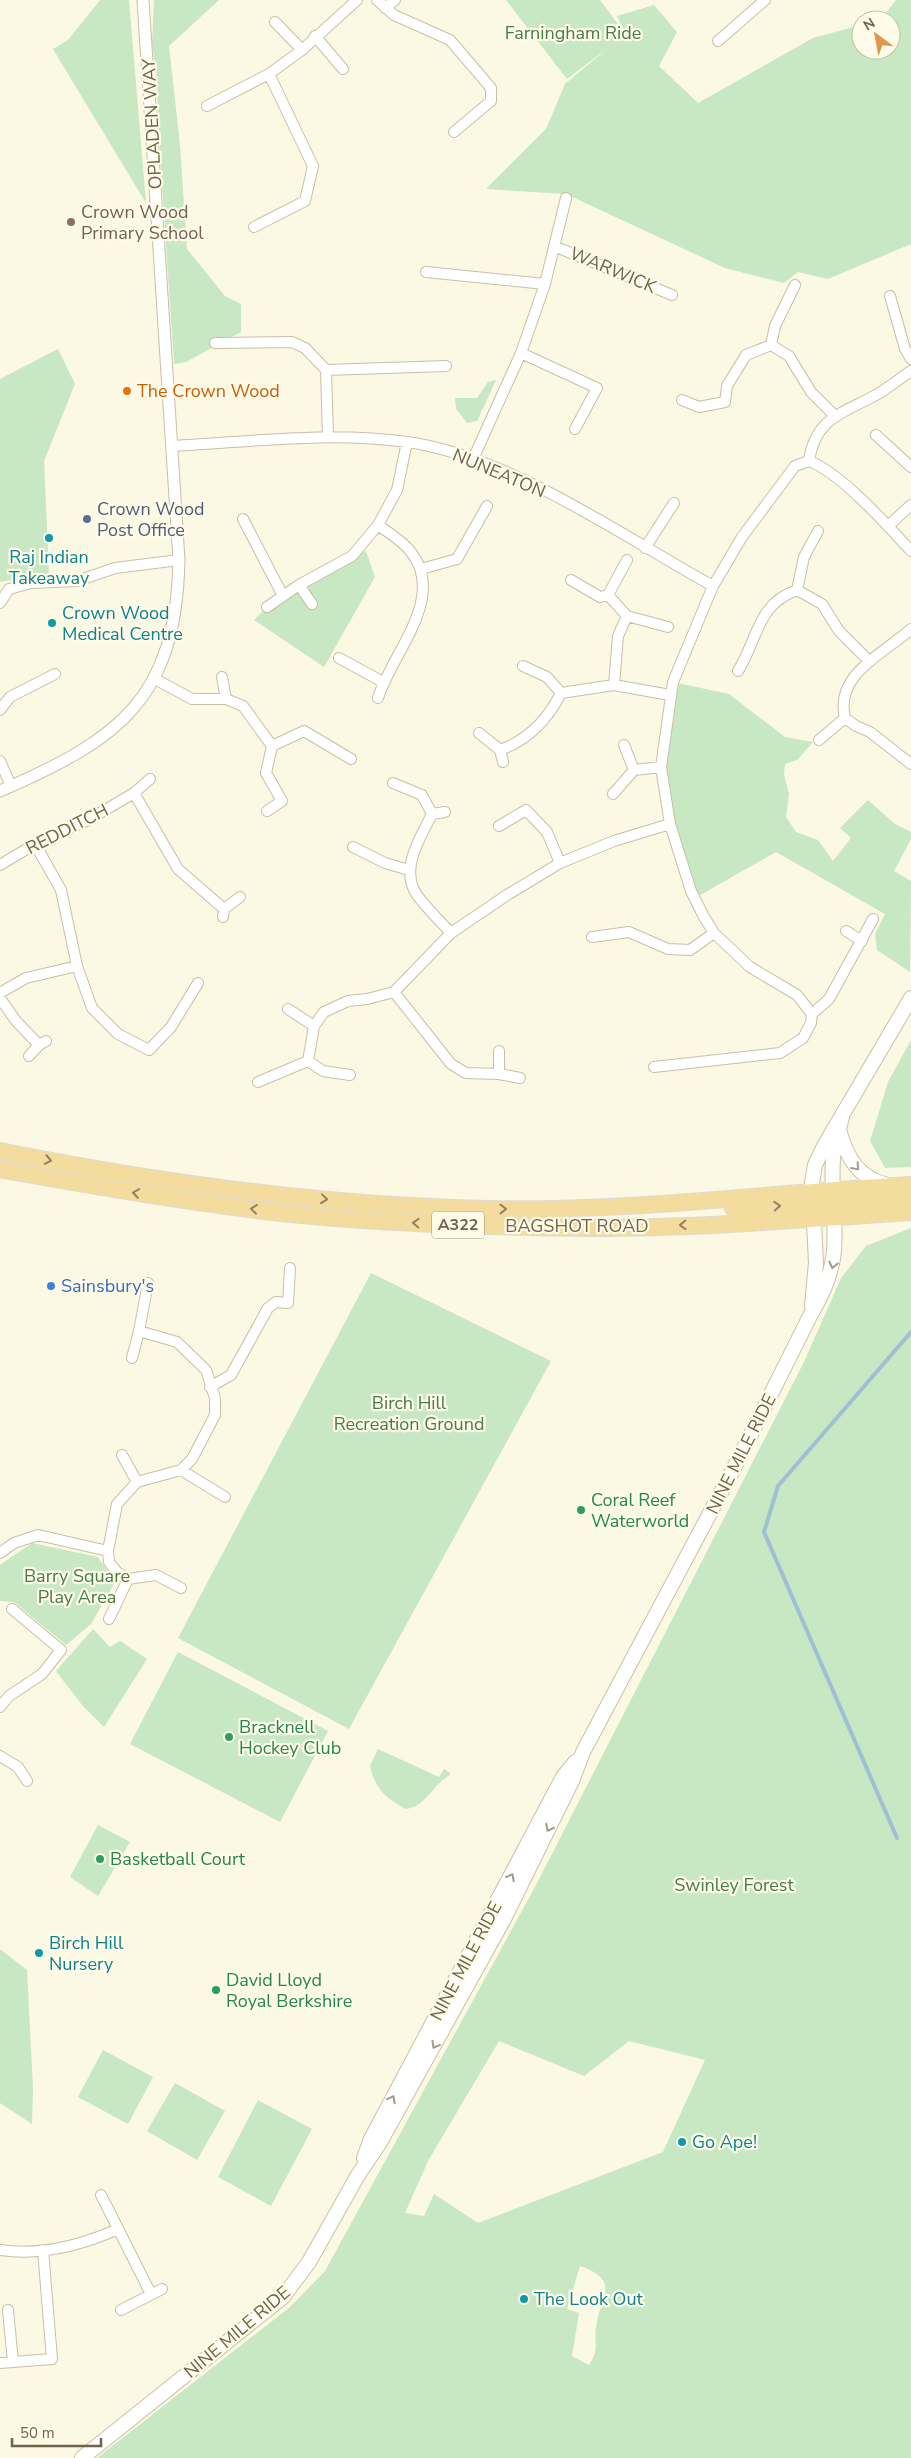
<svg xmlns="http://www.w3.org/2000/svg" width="911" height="2458" viewBox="0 0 911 2458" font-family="'Nunito Sans',sans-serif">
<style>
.green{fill:#c8e7c3;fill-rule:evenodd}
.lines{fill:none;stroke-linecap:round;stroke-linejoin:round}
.stream{stroke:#a0bed4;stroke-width:4}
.minor-casing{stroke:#c9bfa8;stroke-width:12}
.tertiary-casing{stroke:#c9bfa8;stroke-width:13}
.secondary-casing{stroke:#ccc1a6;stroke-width:16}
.trunk-casing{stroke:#dddad4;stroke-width:18}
.minor{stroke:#fff;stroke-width:10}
.tertiary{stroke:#fff;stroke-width:11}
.secondary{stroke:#fff;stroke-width:14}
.trunk{stroke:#f4dc9e;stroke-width:16}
.oneway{stroke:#928160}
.oneway2{stroke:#a39a8a}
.education-dot{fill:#8d6e63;stroke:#fefbe9;stroke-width:2}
.food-dot{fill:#e8710a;stroke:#fefbe9;stroke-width:2}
.service-dot{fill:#5c6f8a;stroke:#fefbe9;stroke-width:2}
.culture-dot{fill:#0f9aa8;stroke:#fefbe9;stroke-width:2}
.shop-dot{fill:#3f7fe0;stroke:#fefbe9;stroke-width:2}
.leisure-dot{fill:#2e9e5b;stroke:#fefbe9;stroke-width:2}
.labels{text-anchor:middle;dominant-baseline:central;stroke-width:4.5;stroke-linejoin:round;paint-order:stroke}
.shield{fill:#fefbe9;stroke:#9c917a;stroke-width:1}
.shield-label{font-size:16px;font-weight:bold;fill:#72634b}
.park-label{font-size:18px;fill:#477c46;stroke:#fefbe9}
.street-label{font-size:18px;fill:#72634b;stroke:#fefbe9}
.education-label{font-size:18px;fill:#785e54;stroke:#fefbe9;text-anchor:start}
.food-label{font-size:18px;fill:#c56008;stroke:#fefbe9;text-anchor:start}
.service-label{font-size:18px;fill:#4e5e75;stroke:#fefbe9;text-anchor:start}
.culture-label{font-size:18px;fill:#0d838f;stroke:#fefbe9;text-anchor:start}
.shop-label{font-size:18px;fill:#366cbe;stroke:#fefbe9;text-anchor:start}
.leisure-label{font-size:18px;fill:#27864d;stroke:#fefbe9;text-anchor:start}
</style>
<rect width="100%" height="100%" fill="#fbf8e3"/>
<path class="green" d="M 100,0 L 129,0 L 146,203 L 53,49 L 68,40 Z
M 154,0 L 219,0 L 169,46 L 180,145 L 187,249 L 225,296 L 241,304 L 241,332 L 186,362 L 174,364 L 158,126 L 157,79 L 152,43 Z
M 506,0 L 600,0 L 624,32 L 617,16 L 654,5 L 677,32 L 659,66 L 698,103 L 813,38 L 861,25 L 861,50 L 891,50 L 891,20 L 877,20 L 881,19 L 896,0 L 911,0 L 911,244 L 828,279 L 798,272 L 784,283 L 725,268 L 566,194 L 486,189 L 546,129 L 565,84 L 608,48 L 567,79 Z
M 58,349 L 75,384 L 44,461 L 49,573 L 0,582 L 0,379 Z
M 496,380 L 477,421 L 467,423 L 456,409 L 455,398 L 477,398 L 488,382 Z
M 366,551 L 375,577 L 324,667 L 254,620 L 267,607 L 352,556 Z
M 673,682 L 729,694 L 785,737 L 813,742 L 797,760 L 785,764 L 784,774 L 789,794 L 786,817 L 796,832 L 818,840 L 833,861 L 851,838 L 840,828 L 868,800 L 895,824 L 911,832 L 911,839 L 894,871 L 911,881 L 910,972 L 877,950 L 875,934 L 885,914 L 776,852 L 695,898 L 691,891 L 661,767 Z
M 911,1040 L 911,1167 L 885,1168 L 870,1141 L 888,1082 Z
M 911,1228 L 911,2458 L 97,2458 L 290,2307 L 325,2271 L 535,1887 L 804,1362 L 841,1278 L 866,1246 ZM 499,2041 L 584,2076 L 629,2041 L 705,2060 L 663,2152 L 478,2223 L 434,2194 L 424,2216 L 405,2213 L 428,2161 ZM 580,2266 C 623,2281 599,2297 596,2328 C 594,2346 600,2347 589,2365 L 572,2356 L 579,2313 L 567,2309 Z
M 371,1273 L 551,1361 L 349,1729 L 178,1638 Z
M 32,1543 L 98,1557 L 115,1582 L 91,1624 L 66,1645 L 14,1602 L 0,1601 L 0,1565 Z
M 93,1629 L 110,1647 L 120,1641 L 147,1659 L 104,1727 L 82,1705 L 56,1671 Z
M 178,1652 L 328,1731 L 280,1822 L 130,1744 Z
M 378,1749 L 439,1777 L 444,1769 L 450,1773 L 450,1775 C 430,1787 427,1806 406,1809 C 386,1799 375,1788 370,1766 Z
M 98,1825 L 130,1842 L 98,1896 L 70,1877 Z
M 0,1949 L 27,1970 L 33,2089 L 32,2124 L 0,2103 Z
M 103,2050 L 153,2077 L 128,2124 L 78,2097 Z
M 175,2083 L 225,2111 L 197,2160 L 147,2131 Z
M 258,2100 L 312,2129 L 271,2206 L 218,2177 Z"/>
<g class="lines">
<path class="stream" d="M 897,1838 L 764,1532 L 778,1486 L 911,1332"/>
<defs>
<path id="minor" d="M 377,0 L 394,15 L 450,40 L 491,88 L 491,101 L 454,132
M 385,8 L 395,0
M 275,22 L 302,50
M 315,36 L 343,69
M 718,41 L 765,0
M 207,106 L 269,74
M 254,227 L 305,201 L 313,166 L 269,74 L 302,50 L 357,0
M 554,246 L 672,295
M 426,272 L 545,284
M 890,296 L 905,349 L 911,359
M 215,343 L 292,342 L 305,348 L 326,370
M 771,345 L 775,326 L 795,285
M 521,353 L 597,388 L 575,429
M 682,400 L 699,407 L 725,402 L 727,386 L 746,355 L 771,345 L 789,356 L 811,392 L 834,415
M 876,435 L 911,467
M 328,437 L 326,370 L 446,366
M 173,446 C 250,442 329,431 407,442 C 510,456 622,536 713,586
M 473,459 L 521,353 L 545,284 L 566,198
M 809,461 C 815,418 843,413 876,395 C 888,388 899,379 911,371
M 809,461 C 841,473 887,525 911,551
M 243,519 L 283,596
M 888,526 L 911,505
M 645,548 L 674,503
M 421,569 L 457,559 L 487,506
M 571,580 L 600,597 L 608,595 L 627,616 L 618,636 L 614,685
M 299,585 L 312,604
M 797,590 L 804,557 L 818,531
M 608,595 L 627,560
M 0,603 L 9,589 L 31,583 L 77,581 L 115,568 L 179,560
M 267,607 L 299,585 L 352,556 L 378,525 L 397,490 L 407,442
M 627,616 L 668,627
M 339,658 L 383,682
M 523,666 L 547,677 L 561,693
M 738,671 C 758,639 757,604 797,590 L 822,604 L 839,631 L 868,660
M 222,677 L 226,699
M 155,679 L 192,699 L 226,699 L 243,706 L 272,746 L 304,731 L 351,759
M 561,693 L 614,685 L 670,695
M 378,698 C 392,653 447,598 411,552 C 404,542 389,533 378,525
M 0,710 L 10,697 L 55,674
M 845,718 C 834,674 885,653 911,629
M 845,718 L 856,726 L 870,732 L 911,764
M 479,733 L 500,750
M 819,740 L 845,718
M 624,745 L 634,770
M 0,761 L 11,786
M 503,762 L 500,750 C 528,740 548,719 561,693
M 393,783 L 422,795 L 432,814
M 134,793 L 150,779
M 613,794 L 634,770 L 661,767
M 267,811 L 282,801 L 266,773 L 272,746
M 445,812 L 432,814 C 421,837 402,864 414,890 C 419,901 442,923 451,933
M 499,826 L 526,810 L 547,832 L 560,863
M 35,844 L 61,890 L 77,966 L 92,1008 L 118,1034 L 149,1050 L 171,1027 L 198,983
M 353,847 L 385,863 L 409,870
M 0,865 L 35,844 L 88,820 L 134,793 L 178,869 L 224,909 L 223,917
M 224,909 L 240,897
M 846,931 L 862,941
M 592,937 L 629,932 L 668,949 L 690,950 L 714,933
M 394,992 L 451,1064 L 466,1073 L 499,1074 L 520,1078
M 0,993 L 26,978 L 77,966
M 0,998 L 16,1021 L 39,1045 L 46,1041
M 288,1009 L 314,1026
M 812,1014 L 829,999 L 873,919
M 29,1056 L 39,1045
M 308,1061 L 323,1071 L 350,1075
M 654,1067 L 780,1053 L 803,1038 L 811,1023 L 812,1014 L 797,995 L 750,967 L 714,933 L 704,917 L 691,891 L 670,824 L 661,767 L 673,682 L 713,586 L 742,537 L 795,466 L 809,461
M 499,1074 L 499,1051
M 258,1082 L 308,1061 L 314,1026 L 324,1012 L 348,1001 L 367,999 L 394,992 L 451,933 L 507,895 L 560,863 L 614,841 L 670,824
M 148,1283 L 139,1331 L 177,1342 L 206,1370 L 215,1398 L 215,1415 L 192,1459 L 181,1470 L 137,1482 L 117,1504 L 108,1551 L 109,1562 L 117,1572 L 128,1579 L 156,1575 L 181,1588
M 132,1358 L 139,1331
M 210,1387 L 231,1375 L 268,1308 L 276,1302 L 288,1303 L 290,1268
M 122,1455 L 137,1482
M 181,1470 L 225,1497
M 0,1553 L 14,1543 L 38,1535 L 108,1551
M 109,1619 L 128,1579
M 0,1707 L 9,1696 L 42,1674 L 61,1650 L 12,1609
M 0,1756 L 18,1767 L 27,1781
M 101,2195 L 151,2294
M 0,2250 C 40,2256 82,2245 118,2229
M 8,2310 L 13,2362
M 121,2310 L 162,2289
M 0,2363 L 52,2359 L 43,2250"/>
<path id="tertiary" d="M 0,791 C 120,739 176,699 179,560 L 143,0"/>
<path id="secondary" d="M 839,1130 C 847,1158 858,1178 888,1185
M 812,1306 L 816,1263 L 812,1183 L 815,1165 L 824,1146 L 911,998
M 364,2158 L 371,2139 L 563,1777 L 575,1762
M 82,2458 L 283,2297 L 309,2262 L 358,2175 L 379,2144 L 504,1919 L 572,1781 L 583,1752 L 735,1466 L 811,1314 C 849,1252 829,1222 833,1158 C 834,1144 839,1130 842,1117"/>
<path id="trunk" d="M 0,1151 C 160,1183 324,1206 488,1209 C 629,1212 770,1193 911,1185
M 0,1169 C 93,1186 187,1202 282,1213 C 385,1224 490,1227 594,1228 C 699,1228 806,1219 911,1212
M 819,1200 L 835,1203 L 911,1198
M 733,1208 L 813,1204 L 825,1206 L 835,1213"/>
</defs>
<use href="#minor" class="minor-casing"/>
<use href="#tertiary" class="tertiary-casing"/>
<use href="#secondary" class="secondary-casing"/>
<use href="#trunk" class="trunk-casing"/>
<use href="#minor" class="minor"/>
<use href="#tertiary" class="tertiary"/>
<use href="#secondary" class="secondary"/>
<use href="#trunk" class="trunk"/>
</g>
<defs><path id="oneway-chevron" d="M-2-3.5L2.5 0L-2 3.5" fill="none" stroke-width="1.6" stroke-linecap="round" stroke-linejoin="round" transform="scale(1.25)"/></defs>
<g class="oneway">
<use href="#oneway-chevron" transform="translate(48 1160) rotate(11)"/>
<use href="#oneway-chevron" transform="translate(136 1193) rotate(-171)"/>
<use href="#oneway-chevron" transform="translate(324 1199) rotate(6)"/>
<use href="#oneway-chevron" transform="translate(777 1206) rotate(-4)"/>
<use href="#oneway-chevron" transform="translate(254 1209) rotate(-173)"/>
<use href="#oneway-chevron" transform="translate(503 1209)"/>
<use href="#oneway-chevron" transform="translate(416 1223) rotate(-177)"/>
<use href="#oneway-chevron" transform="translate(683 1225) rotate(178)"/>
</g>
<g class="oneway2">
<use href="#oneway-chevron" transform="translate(856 1167) rotate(49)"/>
<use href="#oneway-chevron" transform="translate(833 1265) rotate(103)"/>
<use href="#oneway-chevron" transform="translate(549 1828) rotate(117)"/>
<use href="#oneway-chevron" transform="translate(511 1877) rotate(-62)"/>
<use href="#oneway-chevron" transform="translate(435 2045) rotate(119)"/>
<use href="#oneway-chevron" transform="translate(392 2099) rotate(-62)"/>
</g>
<circle class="education-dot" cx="71" cy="222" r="5"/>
<circle class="food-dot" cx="127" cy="391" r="5"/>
<circle class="service-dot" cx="87" cy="519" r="5"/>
<g class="culture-dot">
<circle cx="49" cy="538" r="5"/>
<circle cx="52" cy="623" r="5"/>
<circle cx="39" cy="1953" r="5"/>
<circle cx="682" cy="2142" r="5"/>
<circle cx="524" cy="2299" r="5"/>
</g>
<circle class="shop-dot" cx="51" cy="1286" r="5"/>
<g class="leisure-dot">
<circle cx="581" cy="1510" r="5"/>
<circle cx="229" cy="1737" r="5"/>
<circle cx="100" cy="1859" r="5"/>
<circle cx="216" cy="1990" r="5"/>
</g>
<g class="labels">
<rect class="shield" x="432" y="1211.5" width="52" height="27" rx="4"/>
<g class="shield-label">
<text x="458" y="1225">A322</text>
</g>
<g class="park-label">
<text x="573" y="33">Farningham Ride</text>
<text x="409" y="1403">Birch Hill<tspan x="409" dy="21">Recreation Ground</tspan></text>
<text x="77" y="1576">Barry Square<tspan x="77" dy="21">Play Area</tspan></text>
<text x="734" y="1885">Swinley Forest</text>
</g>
<g class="street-label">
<text transform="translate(152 124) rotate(-93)">OPLADEN WAY</text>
<text transform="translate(613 270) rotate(23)">WARWICK</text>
<text transform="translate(499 473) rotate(23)">NUNEATON</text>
<text transform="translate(67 829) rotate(-27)">REDDITCH</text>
<text x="577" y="1226">BAGSHOT ROAD</text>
<text transform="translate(741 1454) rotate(-63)">NINE MILE RIDE</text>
<text transform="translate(466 1961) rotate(-62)">NINE MILE RIDE</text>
<text transform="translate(237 2332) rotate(-40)">NINE MILE RIDE</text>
</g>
<g class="education-label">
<text x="81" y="212">Crown Wood<tspan x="81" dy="21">Primary School</tspan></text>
</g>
<g class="food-label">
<text x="137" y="391">The Crown Wood</text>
</g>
<g class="service-label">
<text x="97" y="509">Crown Wood<tspan x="97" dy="21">Post Office</tspan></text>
</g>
<g class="culture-label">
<text x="49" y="557" text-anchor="middle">Raj Indian<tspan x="49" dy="21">Takeaway</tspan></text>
<text x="62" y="613">Crown Wood<tspan x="62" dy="21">Medical Centre</tspan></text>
<text x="49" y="1943">Birch Hill<tspan x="49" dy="21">Nursery</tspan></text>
<text x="692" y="2142">Go Ape!</text>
<text x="534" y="2299">The Look Out</text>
</g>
<g class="shop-label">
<text x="61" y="1286">Sainsbury's</text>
</g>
<g class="leisure-label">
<text x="591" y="1500">Coral Reef<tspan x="591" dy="21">Waterworld</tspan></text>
<text x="239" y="1727">Bracknell<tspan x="239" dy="21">Hockey Club</tspan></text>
<text x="110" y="1859">Basketball Court</text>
<text x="226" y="1980">David Lloyd<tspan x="226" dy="21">Royal Berkshire</tspan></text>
</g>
</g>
<g transform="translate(876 35) rotate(328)"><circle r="24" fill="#fefbe9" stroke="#c6beaa"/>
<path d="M0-4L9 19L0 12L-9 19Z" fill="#df954e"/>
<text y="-8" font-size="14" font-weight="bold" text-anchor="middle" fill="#72634b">N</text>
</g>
<path d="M12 2438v8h89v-8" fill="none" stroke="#72634b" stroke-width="2.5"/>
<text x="20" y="2438" font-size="15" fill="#72634b" stroke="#fefbe9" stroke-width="4" paint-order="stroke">50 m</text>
</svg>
